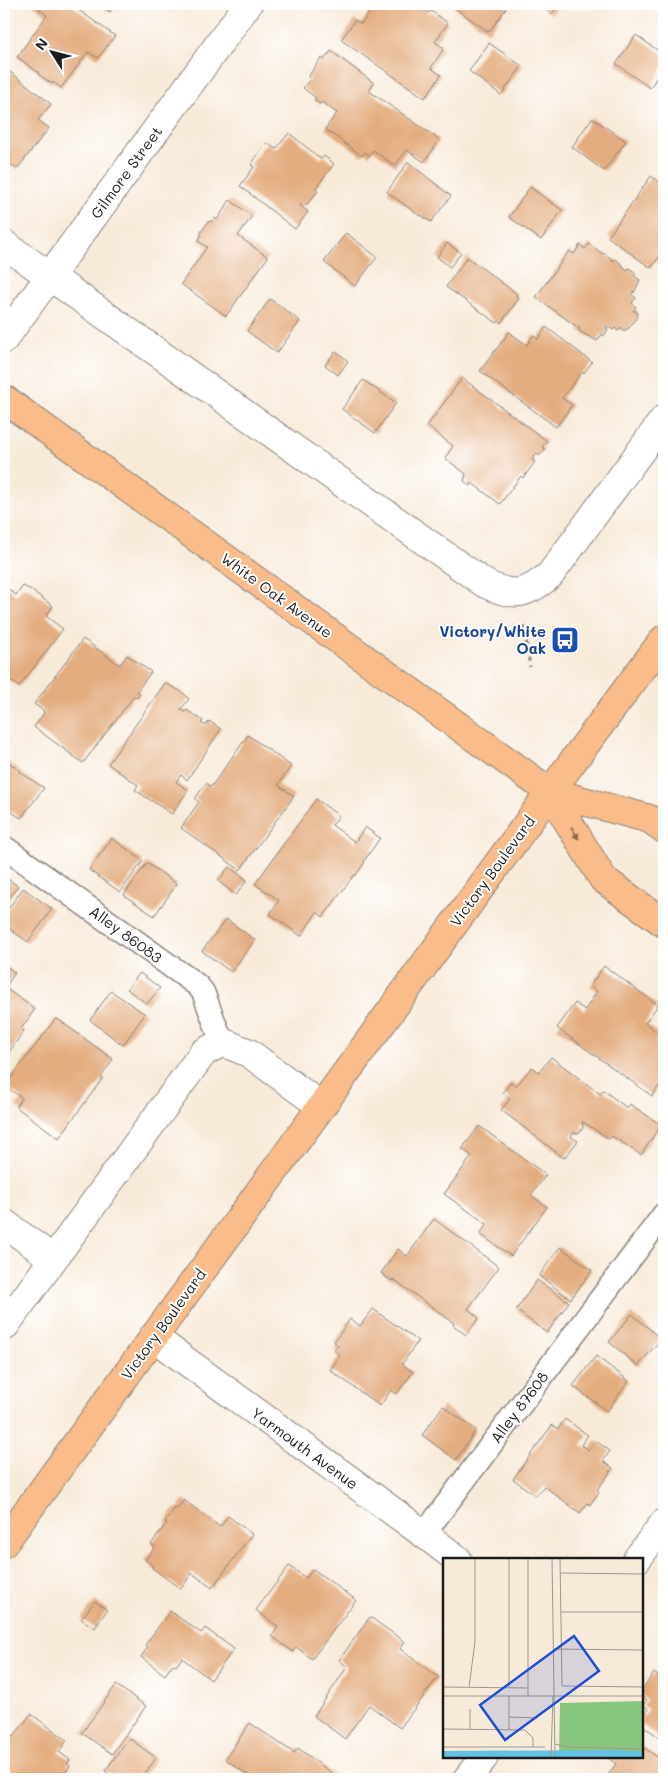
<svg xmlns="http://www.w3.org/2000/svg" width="668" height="1783" viewBox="0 0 668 1783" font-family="Mali,sans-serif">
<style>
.building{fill:#e4ad80}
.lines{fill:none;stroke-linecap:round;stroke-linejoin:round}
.lane-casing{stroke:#8a837a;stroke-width:25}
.street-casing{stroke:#8a837a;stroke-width:30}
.primary-casing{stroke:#8a837a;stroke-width:30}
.path{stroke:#8a837a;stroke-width:3;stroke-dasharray:4 4;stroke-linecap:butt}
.lane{stroke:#fff;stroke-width:22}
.street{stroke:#fff;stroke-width:28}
.primary{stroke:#f9bc8a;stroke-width:28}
.oneway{fill:#8a6c53}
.labels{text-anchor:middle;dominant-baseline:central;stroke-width:4;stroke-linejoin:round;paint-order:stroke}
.street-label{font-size:15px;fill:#1c1c1c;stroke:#fff}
.transit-label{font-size:15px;font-weight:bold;fill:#164399;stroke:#fff;text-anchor:end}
.inset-road{fill:none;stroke:#a0988d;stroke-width:1}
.view{fill:#1d4ed8;fill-opacity:0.15;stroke:#1d4ed8;stroke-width:2.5}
.inset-edge{fill:none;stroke:#1c1c1c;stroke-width:2.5}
</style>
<rect width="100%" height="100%" fill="#fff"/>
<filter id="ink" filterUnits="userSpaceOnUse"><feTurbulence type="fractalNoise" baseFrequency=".02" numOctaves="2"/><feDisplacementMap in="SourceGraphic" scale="10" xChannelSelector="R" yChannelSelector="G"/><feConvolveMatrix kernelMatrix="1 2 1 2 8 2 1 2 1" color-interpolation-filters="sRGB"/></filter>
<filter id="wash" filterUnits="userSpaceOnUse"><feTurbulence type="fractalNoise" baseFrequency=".0096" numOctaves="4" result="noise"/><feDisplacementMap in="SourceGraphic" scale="20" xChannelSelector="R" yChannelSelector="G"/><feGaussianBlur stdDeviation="1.12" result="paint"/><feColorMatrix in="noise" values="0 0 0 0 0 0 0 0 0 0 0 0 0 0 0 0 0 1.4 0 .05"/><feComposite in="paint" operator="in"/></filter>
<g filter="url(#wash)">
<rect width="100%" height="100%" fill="#f8ead9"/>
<g id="blocks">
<path class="building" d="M 32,4 L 70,4 L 115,36 L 98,58 L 88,52 L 61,88 L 53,82 L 52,84 L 38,74 L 39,73 L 17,57 L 47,15 Z
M 98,4 L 116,4 L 110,12 Z
M 375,4 L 416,4 L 429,13 L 431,11 L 448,23 L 435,42 L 444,48 L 431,68 L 441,75 L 425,98 L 341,40 L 355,20 L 361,24 Z
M 449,4 L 505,4 L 508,6 L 489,32 Z
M 538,4 L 559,4 L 552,14 Z
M 636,35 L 664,55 L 664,66 L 650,88 L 616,64 Z
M 489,43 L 522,66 L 501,95 L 469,71 Z
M 331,51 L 374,83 L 369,91 L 440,140 L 424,162 L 407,150 L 395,166 L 373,150 L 369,156 L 365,152 L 362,156 L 325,129 L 337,113 L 322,102 L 320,104 L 314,100 L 316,98 L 303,88 L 310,79 L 308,77 L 321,58 L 324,60 Z
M 4,67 L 51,104 L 38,120 L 49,128 L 17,169 L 4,159 Z
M 592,118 L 626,141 L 604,171 L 572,147 Z
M 289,133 L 321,159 L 324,156 L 334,164 L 315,189 L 318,191 L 307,204 L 300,205 L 308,212 L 295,229 L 240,186 L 254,167 L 251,165 L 263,147 L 267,143 L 276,149 Z
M 408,162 L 451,196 L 431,222 L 421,215 L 420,216 L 387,192 Z
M 651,176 L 664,186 L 664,250 L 651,268 L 608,237 Z
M 530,187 L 562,210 L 541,240 L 509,217 Z
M 230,200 L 252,216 L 238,236 L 268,257 L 226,316 L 181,284 L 207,247 L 198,241 L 201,236 L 201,232 L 208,222 L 212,221 L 215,218 L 217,220 Z
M 346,233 L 377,257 L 355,286 L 324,262 Z
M 447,243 L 461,253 L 450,267 L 437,257 Z
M 589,244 L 603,254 L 604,253 L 614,261 L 616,259 L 627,270 L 629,268 L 636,273 L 634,276 L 640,280 L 634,293 L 633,291 L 631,294 L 636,298 L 632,303 L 636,307 L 633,311 L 637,311 L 637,317 L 629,328 L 623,331 L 621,327 L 618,331 L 615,328 L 613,330 L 607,326 L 606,328 L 608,329 L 604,336 L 602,334 L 597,341 L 579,331 L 580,329 L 536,297 L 569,251 L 574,254 L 580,245 L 585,249 Z
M 467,257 L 517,294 L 516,296 L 519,298 L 501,323 L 499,321 L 497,323 L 446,287 Z
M 270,299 L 300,321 L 277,353 L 247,331 Z
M 546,327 L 592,362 L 584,373 L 582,372 L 562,398 L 572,405 L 556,427 L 480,371 L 509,332 L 527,345 L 533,335 L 538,339 Z
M 336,351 L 348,361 L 338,375 L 325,365 Z
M 462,378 L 547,441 L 542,447 L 545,449 L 539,456 L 537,453 L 532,460 L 535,462 L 523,478 L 521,476 L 500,504 L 472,483 L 470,486 L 464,481 L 466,474 L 445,458 L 453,446 L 427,426 Z
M 363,380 L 396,403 L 375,433 L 342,409 Z
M 4,586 L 16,595 L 23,586 L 31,590 L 53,606 L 46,616 L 63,629 L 19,687 L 4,676 Z
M 83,639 L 120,665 L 127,655 L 151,672 L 137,691 L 140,693 L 137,698 L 134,696 L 83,763 L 34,727 L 44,713 L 43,712 L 44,711 L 34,704 Z
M 165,683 L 182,692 L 189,699 L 181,709 L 185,712 L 187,710 L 203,721 L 201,723 L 206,726 L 209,721 L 221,729 L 187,780 L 181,775 L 176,782 L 188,790 L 172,814 L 135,790 L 138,785 L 108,764 Z
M 248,735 L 291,766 L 278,785 L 294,796 L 240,870 L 181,828 L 199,802 L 195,799 L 206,783 L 211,787 Z
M 4,759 L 21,771 L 20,772 L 44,788 L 21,818 L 4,807 Z
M 316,799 L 339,816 L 332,825 L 355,842 L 365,827 L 380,838 L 364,861 L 365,862 L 355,876 L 354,875 L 323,917 L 317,912 L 301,936 L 270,914 L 279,900 L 255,884 Z
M 112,838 L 143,861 L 120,892 L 89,870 Z
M 147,863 L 177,884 L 154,916 L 124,895 Z
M 229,867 L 247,880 L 236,895 L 218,881 Z
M 4,876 L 18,886 L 4,905 Z
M 23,888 L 52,909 L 28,942 L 4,925 L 4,915 Z
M 226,919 L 255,940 L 231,972 L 202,951 Z
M 4,964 L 15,973 L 5,988 L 35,1009 L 21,1029 L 24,1031 L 4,1059 Z
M 604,966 L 658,1005 L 645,1023 L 664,1037 L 664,1079 L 652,1096 L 557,1028 L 575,1003 L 585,1010 L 597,991 L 590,986 Z
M 140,973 L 160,988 L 147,1004 L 127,989 Z
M 111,991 L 145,1014 L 123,1045 L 90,1020 Z
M 56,1018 L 113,1059 L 101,1077 L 103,1078 L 59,1138 L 16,1107 L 22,1098 L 5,1086 Z
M 551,1057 L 600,1094 L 603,1090 L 627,1108 L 630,1104 L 661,1125 L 641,1155 L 612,1136 L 609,1139 L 583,1122 L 582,1122 L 583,1128 L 579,1133 L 573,1133 L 571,1137 L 578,1141 L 564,1158 L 501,1110 L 510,1099 L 503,1093 L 511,1082 L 516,1086 L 532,1067 L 539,1072 Z
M 479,1126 L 546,1175 L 531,1195 L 547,1207 L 511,1256 L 480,1234 L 487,1224 L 444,1194 L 472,1156 L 462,1149 Z
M 434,1219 L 499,1267 L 468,1309 L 479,1318 L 466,1335 L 453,1325 L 454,1323 L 393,1279 L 392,1281 L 381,1273 L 398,1249 L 407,1256 Z
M 560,1247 L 592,1270 L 571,1299 L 539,1276 Z
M 537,1280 L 569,1302 L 547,1333 L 516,1310 Z
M 373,1309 L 418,1341 L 402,1364 L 413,1372 L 397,1394 L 391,1390 L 380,1406 L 330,1370 L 340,1355 L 334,1351 L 338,1345 L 334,1342 L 350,1319 L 360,1326 Z
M 632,1314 L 661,1339 L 638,1366 L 609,1342 Z
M 596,1356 L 629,1381 L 607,1411 L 573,1386 Z
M 443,1406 L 476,1430 L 456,1460 L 422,1435 Z
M 565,1419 L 588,1435 L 581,1445 L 589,1450 L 596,1441 L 610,1451 L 603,1461 L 613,1468 L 597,1490 L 599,1492 L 590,1505 L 588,1503 L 580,1513 L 544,1486 L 536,1496 L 513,1479 L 552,1425 L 558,1429 Z
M 184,1500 L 220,1527 L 228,1516 L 252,1534 L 212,1588 L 192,1573 L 181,1589 L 152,1568 L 153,1566 L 145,1560 L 155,1547 L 151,1544 L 167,1523 L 165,1522 L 175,1508 L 177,1509 Z
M 289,1566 L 306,1578 L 313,1569 L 356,1600 L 312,1659 L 296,1647 L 293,1652 L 272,1636 L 278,1627 L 256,1610 Z
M 95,1601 L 107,1610 L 95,1628 L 81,1619 Z
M 170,1611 L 201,1633 L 205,1628 L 234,1649 L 211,1680 L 182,1658 L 176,1666 L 173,1664 L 165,1675 L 141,1657 L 148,1647 L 145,1645 Z
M 370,1617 L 405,1642 L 400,1649 L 438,1677 L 400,1728 L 369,1705 L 345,1739 L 314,1716 L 347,1667 L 339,1660 Z
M 664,1671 L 664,1741 L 642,1725 L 642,1718 L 649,1709 L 643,1705 L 647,1700 L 642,1696 L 642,1690 L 654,1673 L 660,1677 Z
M 116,1685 L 146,1706 L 112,1754 L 82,1733 Z
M 31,1714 L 67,1740 L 59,1752 L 70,1760 L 67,1764 L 70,1766 L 65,1773 L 69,1777 L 67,1779 L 4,1779 L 4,1746 L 11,1736 L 13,1737 Z
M 250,1723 L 294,1753 L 298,1748 L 340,1779 L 253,1779 L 225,1759 Z
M 129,1738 L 156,1758 L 141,1779 L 116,1779 L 105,1771 Z
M 642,1746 L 664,1762 L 664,1779 L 605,1779 L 616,1764 L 607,1757 L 642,1757 Z"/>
</g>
</g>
<g filter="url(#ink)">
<use href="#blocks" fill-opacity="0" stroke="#8a837a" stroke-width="1"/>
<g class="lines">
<defs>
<path id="lane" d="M 4,847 L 197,985 L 203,992 L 222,1042
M 424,1534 L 664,1214"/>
<path id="street" d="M 4,244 L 484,583 C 513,598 526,595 550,575 L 664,419
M 4,339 L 248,4
M 4,1223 L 53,1259
M 4,1327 L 203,1053 L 222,1042 L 249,1053 L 321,1106
M 153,1337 L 424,1534 L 457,1559
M 637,1559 L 664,1523
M 467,1779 L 484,1757"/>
<path id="primary" d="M 4,399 L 550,792 L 650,819 L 664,829
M 550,792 L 603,879 L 664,923
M 4,1543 L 550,792 L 664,639"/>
</defs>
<use href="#lane" class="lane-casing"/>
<use href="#street" class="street-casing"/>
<use href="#primary" class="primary-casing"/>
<path class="path" d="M 524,626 L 530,667"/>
<use href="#lane" class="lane"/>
<use href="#street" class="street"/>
<use href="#primary" class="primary"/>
</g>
<defs><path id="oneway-solid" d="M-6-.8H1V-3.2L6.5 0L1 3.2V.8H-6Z" transform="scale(1.25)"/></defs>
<use class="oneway" href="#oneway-solid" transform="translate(575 833) rotate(59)"/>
</g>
<defs>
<symbol id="bus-square" viewBox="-11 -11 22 22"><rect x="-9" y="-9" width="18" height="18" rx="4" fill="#1a4fb4" stroke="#fff"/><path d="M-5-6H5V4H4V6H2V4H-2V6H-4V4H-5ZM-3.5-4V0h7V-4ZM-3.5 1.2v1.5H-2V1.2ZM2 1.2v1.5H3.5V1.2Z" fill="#fff"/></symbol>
</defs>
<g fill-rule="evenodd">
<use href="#bus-square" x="549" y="624" width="32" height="32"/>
</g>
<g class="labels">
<g class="street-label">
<text transform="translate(126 172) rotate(-54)">Gilmore Street</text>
<text transform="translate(277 595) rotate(36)">White Oak Avenue</text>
<text transform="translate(492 871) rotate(-54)">Victory Boulevard</text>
<text transform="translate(126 934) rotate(36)">Alley 86083</text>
<text transform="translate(163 1324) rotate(-54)">Victory Boulevard</text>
<text transform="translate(519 1407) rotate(-53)">Alley 87608</text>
<text transform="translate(305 1448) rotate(36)">Yarmouth Avenue</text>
</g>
<g class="transit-label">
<text x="546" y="631">Victory/White<tspan x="546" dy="17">Oak</tspan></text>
</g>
</g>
<g transform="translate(443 1558)">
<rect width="200" height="200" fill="#f8ead9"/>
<path d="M 200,143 L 200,200 L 116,200 L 117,145 Z" fill="#88c67d"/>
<path d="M 175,192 L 200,194 L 200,200 L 0,200 L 0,193 Z" fill="#63c1e1"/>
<path class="inset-road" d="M 66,0 L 66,129M 109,0 L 112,200M 117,0 L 119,128 L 200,129M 117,15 L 200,16M 118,54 L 200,54M 110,91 L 200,92M 0,129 L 84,130M 26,129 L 32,84 L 32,0M 0,138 L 200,138M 85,138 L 85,0M 27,151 L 27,171M 66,159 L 95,160M 0,171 L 82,172 L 90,180 L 90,189M 66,171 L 66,138M 112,186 L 125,189 L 200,191M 0,189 L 102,189M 108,200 L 110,138"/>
<path class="view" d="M 131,78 L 156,113 L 62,182 L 37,147 Z"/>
<rect width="200" height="200" class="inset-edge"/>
</g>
<rect width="668" height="1783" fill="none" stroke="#fff" stroke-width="20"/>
<g transform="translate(52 52) rotate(306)" stroke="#ffffff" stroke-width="4" paint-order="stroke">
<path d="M0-4L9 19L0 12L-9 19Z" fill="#1c1c1c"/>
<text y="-8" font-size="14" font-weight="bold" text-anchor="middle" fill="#1c1c1c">N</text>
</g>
</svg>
